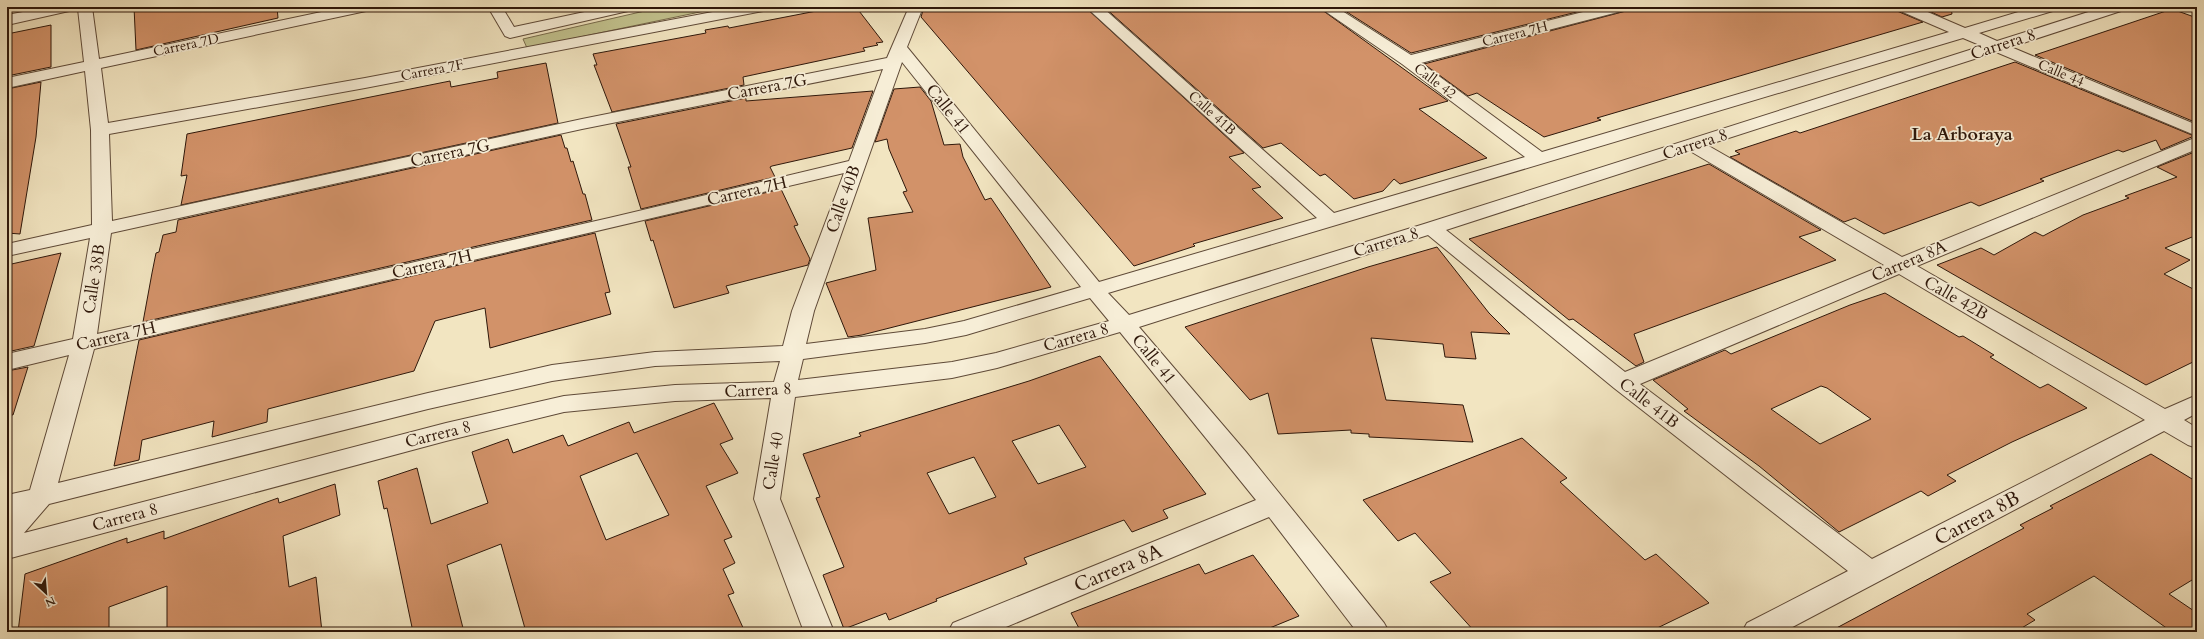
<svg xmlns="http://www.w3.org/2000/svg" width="2204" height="639" viewBox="0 0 2204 639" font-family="Cardo,serif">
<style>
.green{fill:#c2c28e;stroke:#786c4c}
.building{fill:#d29269;stroke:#2e170a;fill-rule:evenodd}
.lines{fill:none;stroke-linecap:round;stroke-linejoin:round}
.minor-casing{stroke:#5f4a38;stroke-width:2}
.major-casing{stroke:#2e170a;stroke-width:2}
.minor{fill:#f7eed7;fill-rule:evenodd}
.major{fill:#f2e5c1;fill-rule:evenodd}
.labels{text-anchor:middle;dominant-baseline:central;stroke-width:3.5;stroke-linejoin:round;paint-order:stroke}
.far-street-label{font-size:14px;fill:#2e170a;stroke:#f7eed7}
.street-label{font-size:17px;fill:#2e170a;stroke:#f7eed7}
.neighbourhood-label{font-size:18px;font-weight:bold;fill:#2e170a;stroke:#f7eed7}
.near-street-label{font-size:20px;fill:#2e170a;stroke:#f7eed7}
</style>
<rect width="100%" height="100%" fill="#f2e5c1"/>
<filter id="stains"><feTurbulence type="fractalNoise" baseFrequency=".005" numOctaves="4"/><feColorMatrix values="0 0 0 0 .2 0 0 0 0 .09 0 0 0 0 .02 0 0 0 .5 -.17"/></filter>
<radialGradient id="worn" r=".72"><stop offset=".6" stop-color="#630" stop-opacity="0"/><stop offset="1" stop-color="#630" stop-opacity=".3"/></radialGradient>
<path class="green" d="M 662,7 L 724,7 L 527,48 L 523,39 Z"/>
<path class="building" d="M 134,7 L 277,7 L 278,18 L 136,50 Z
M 837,7 L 856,7 L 883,42 L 876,43 L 878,45 L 863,48 L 865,51 L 743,77 L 744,85 L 612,112 L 594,65 L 597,65 L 593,54 L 706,33 L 705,30 L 728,26 L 729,28 Z
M 924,7 L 1085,7 L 1244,153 L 1229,157 L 1261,187 L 1252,189 L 1283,218 L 1193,244 L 1195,246 L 1134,266 L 921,17 Z
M 1104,7 L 1318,7 L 1448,101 L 1419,109 L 1487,158 L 1400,184 L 1394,179 L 1383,191 L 1354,199 L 1325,174 L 1320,176 L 1281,143 L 1263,148 Z
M 1339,7 L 1597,7 L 1411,53 Z
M 1629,7 L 1895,7 L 1897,11 L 1923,22 L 1597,118 L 1601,120 L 1544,137 L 1477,93 L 1468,96 L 1424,64 L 1626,11 Z
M 1920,7 L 1951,7 L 1952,14 L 1942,17 Z
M 2172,9 L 2197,18 L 2197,123 L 2035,55 Z
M 51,25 L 51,67 L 7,76 L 7,34 Z
M 2015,62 L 2194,136 L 2161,150 L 2156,140 L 2123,152 L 2118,150 L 2040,179 L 2044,181 L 1979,206 L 1971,202 L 1884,234 L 1855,218 L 1844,222 L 1730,157 L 1740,154 L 1735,151 L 1796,131 L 1800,133 Z
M 546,63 L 558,123 L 181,205 L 187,175 L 181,176 L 187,134 L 450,81 L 451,87 L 498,78 L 497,72 Z
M 41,82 L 36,137 L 20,234 L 7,233 L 7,89 Z
M 920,87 L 931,101 L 944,145 L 960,144 L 963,157 L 985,200 L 991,198 L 1051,287 L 862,335 L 848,337 L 826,283 L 876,270 L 868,218 L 913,212 L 903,192 L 907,191 L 889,149 L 887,139 L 875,142 L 894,89 Z
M 873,91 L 852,148 L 772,166 L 770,167 L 775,177 L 641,209 L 628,167 L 631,167 L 616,124 L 746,98 L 746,101 Z
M 561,135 L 565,148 L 567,148 L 571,162 L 573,161 L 583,194 L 585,194 L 592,220 L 143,322 L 152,273 L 156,253 L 159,252 L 163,235 L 176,232 L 178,220 Z
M 2197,151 L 2197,235 L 2165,248 L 2190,260 L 2164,274 L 2197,291 L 2197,360 L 2146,385 L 1937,265 L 1981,248 L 1994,255 L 2035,232 L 2043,236 L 2083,215 L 2129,198 L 2125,196 L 2177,177 L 2157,167 Z
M 1709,164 L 1821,230 L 1799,237 L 1836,260 L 1634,334 L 1644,362 L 1636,366 L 1573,319 L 1569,320 L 1469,239 Z
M 781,189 L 798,225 L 794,226 L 810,259 L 808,265 L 726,286 L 729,293 L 674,308 L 653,240 L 651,241 L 645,221 Z
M 595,233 L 610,292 L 605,293 L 611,314 L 490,348 L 485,308 L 435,321 L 414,371 L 268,409 L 267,422 L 212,437 L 214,421 L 142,440 L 139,460 L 114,466 L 139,340 Z
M 1437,247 L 1489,313 L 1510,334 L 1471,332 L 1476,359 L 1445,357 L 1443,344 L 1371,338 L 1386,400 L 1463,405 L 1473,442 L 1369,437 L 1369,434 L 1351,433 L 1351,430 L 1278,434 L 1268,393 L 1250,400 L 1185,327 L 1368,267 Z
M 61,253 L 34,346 L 7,352 L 7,265 Z
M 1885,293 L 1959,337 L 1963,336 L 1994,355 L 1990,357 L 2040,388 L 2048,384 L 2087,408 L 2012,442 L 1947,475 L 1956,481 L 1928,496 L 1921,491 L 1839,532 L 1759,466 L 1684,411 L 1688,409 L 1653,380 L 1725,350 L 1731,354 L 1850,305 ZM 1821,386 L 1827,388 L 1871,419 L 1820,444 L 1771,409 Z
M 1100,356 L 1206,494 L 1163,510 L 1168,518 L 1132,532 L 1124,520 L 1024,558 L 1027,564 L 936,599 L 937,601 L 889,620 L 886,613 L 844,629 L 823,575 L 844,567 L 816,498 L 820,497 L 803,454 L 861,436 L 859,433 L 1029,381 ZM 1059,425 L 1086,467 L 1038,484 L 1012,441 ZM 974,457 L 996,497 L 949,514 L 927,473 Z
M 28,367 L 13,415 L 7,414 L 7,371 Z
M 714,403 L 733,439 L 720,444 L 738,473 L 706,486 L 732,537 L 724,540 L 735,563 L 723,569 L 734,593 L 728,595 L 745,632 L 526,632 L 501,544 L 447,565 L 464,632 L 413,632 L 387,508 L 384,509 L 378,481 L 417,468 L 431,524 L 488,503 L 472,452 L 508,439 L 513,453 L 563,435 L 568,446 L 629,422 L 634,433 ZM 637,453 L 669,515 L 606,540 L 580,476 Z
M 1522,438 L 1567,478 L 1560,482 L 1645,560 L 1656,554 L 1709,603 L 1649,632 L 1475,632 L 1430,582 L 1451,573 L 1415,533 L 1398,541 L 1363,500 Z
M 2151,454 L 2197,482 L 2197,577 L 2169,594 L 2197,613 L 2197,632 L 2172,632 L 2094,576 L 2027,614 L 2035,620 L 2015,632 L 1829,632 L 2024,528 L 2020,525 L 2053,508 L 2050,506 Z
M 335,484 L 340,515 L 283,536 L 289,587 L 316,577 L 322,632 L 167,632 L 167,586 L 109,607 L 109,632 L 18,632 L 25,574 L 127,538 L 127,543 L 164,531 L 164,539 L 278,498 L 279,503 Z
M 1253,555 L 1299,616 L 1260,632 L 1081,632 L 1071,613 L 1199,564 L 1205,574 Z"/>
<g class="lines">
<defs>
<path id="minor" d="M 49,7 L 92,7 L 99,59 L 345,7 L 373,7 L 371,10 L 366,11 L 101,68 L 108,123 L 365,78 L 739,7 L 770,7 L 768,10 L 763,11 L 365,88 L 109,134 L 112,221 L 582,119 L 887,58 L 909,7 L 923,7 L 907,47 L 1099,282 L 1317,218 L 1086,7 L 1102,7 L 1334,213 L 1525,157 L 1402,64 L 1319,7 L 1336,7 L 1411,55 L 1603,7 L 1628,7 L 1626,10 L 1421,63 L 1542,152 L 1949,32 L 1898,10 L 1896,7 L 1916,7 L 1965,28 L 2035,7 L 2058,7 L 2056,10 L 1979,33 L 1997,41 L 2104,7 L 2126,7 L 2124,10 L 2011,47 L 2197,125 L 2197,136 L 1996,52 L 1707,145 L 1902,257 L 2197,137 L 2197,149 L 1917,266 L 2165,409 L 2197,395 L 2197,413 L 2184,420 L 2197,428 L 2197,448 L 2188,445 L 2164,431 L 1783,632 L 1742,632 L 1747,623 L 1848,571 L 1614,388 L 1428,235 L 1139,327 L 1246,452 L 1384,623 L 1389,632 L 1357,632 L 1269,517 L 994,632 L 948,632 L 953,623 L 1256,500 L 1120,332 L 997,368 L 952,378 L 795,397 L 780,499 L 834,632 L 804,632 L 754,499 L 771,398 L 675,401 L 564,412 L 446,441 L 7,559 L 7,516 L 9,514 L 7,515 L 7,495 L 30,490 L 69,355 L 7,370 L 7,354 L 73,339 L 90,238 L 7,256 L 7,244 L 92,225 L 91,130 L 85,71 L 7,88 L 7,78 L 84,62 L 78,9 L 7,25 L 7,15 ZM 1963,38 L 1982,46 L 1424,224 L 1129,315 L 1108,293 ZM 902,62 L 1081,287 L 964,321 L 925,329 L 806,344 L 814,311 ZM 883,69 L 849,161 L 609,218 L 97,334 L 111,233 L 582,129 ZM 1690,151 L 1884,265 L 1625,372 L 1446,230 ZM 844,173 L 792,311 L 783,346 L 655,352 L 552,365 L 428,393 L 58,483 L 94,349 ZM 1899,274 L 2145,420 L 1872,559 L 1640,384 ZM 1090,298 L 1109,321 L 996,353 L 952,362 L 798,380 L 803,359 L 925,343 L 966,335 ZM 780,361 L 774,382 L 675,385 L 564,396 L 446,423 L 24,533 L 49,504 L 428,409 L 552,381 L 655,366 Z
M 488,7 L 502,7 L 514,27 L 608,7 L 635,7 L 633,10 L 628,11 L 510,38 L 505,36 Z"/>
<path id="major" d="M 2186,7 L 2197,7 L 2197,12 L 2188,10 Z"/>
</defs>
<use href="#minor" class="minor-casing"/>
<use href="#major" class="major-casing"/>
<use href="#minor" class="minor"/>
<use href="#major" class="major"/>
</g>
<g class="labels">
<g class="far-street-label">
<text transform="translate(1515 34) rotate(-14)">Carrera 7H</text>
<text transform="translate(186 45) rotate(-12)">Carrera 7D</text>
<text transform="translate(432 70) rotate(-11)">Carrera 7F</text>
<text transform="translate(2061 73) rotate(23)">Calle 44</text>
<text transform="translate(1435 81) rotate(37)">Calle 42</text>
<text transform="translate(1212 113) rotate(42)">Calle 41B</text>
</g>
<g class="street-label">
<text transform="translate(2003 44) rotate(-18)">Carrera 8</text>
<text transform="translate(767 87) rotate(-11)">Carrera 7G</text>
<text transform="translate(948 109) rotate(51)">Calle 41</text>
<text transform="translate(1695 144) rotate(-18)">Carrera 8</text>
<text transform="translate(450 153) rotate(-12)">Carrera 7G</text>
<text transform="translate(747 191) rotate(-13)">Carrera 7H</text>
<text transform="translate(843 199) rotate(-70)">Calle 40B</text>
<text transform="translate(1386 242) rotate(-17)">Carrera 8</text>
<text transform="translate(1909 261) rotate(-23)">Carrera 8A</text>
<text transform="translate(432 264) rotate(-13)">Carrera 7H</text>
<text transform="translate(94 279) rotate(-81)">Calle 38B</text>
<text transform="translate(1956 298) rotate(30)">Calle 42B</text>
<text transform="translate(116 336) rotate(-13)">Carrera 7H</text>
<text transform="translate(1076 337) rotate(-16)">Carrera 8</text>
<text transform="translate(1154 359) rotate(51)">Calle 41</text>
<text transform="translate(758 390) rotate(-3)">Carrera 8</text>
<text transform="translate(1649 403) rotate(38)">Calle 41B</text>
<text transform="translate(438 434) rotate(-14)">Carrera 8</text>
<text transform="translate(773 461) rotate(-81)">Calle 40</text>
<text transform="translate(125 517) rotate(-15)">Carrera 8</text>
</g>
<g class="neighbourhood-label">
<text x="1962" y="134">La Arboraya</text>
</g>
<g class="near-street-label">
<text transform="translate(1977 518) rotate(-28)">Carrera 8B</text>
<text transform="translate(1118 568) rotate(-23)">Carrera 8A</text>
</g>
</g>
<rect width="2204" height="639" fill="none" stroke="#f2e5c1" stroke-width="24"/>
<rect x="8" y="8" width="2188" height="623" fill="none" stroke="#2e170a" stroke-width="2"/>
<rect x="12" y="12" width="2180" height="615" fill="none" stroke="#2e170a"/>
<g transform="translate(46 593) rotate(154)" stroke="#f7eed7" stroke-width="3" paint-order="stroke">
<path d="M0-3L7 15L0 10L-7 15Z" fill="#2e170a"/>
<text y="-6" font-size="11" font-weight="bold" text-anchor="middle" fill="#2e170a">N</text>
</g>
<rect width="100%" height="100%" filter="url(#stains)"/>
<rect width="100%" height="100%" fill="url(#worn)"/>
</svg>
